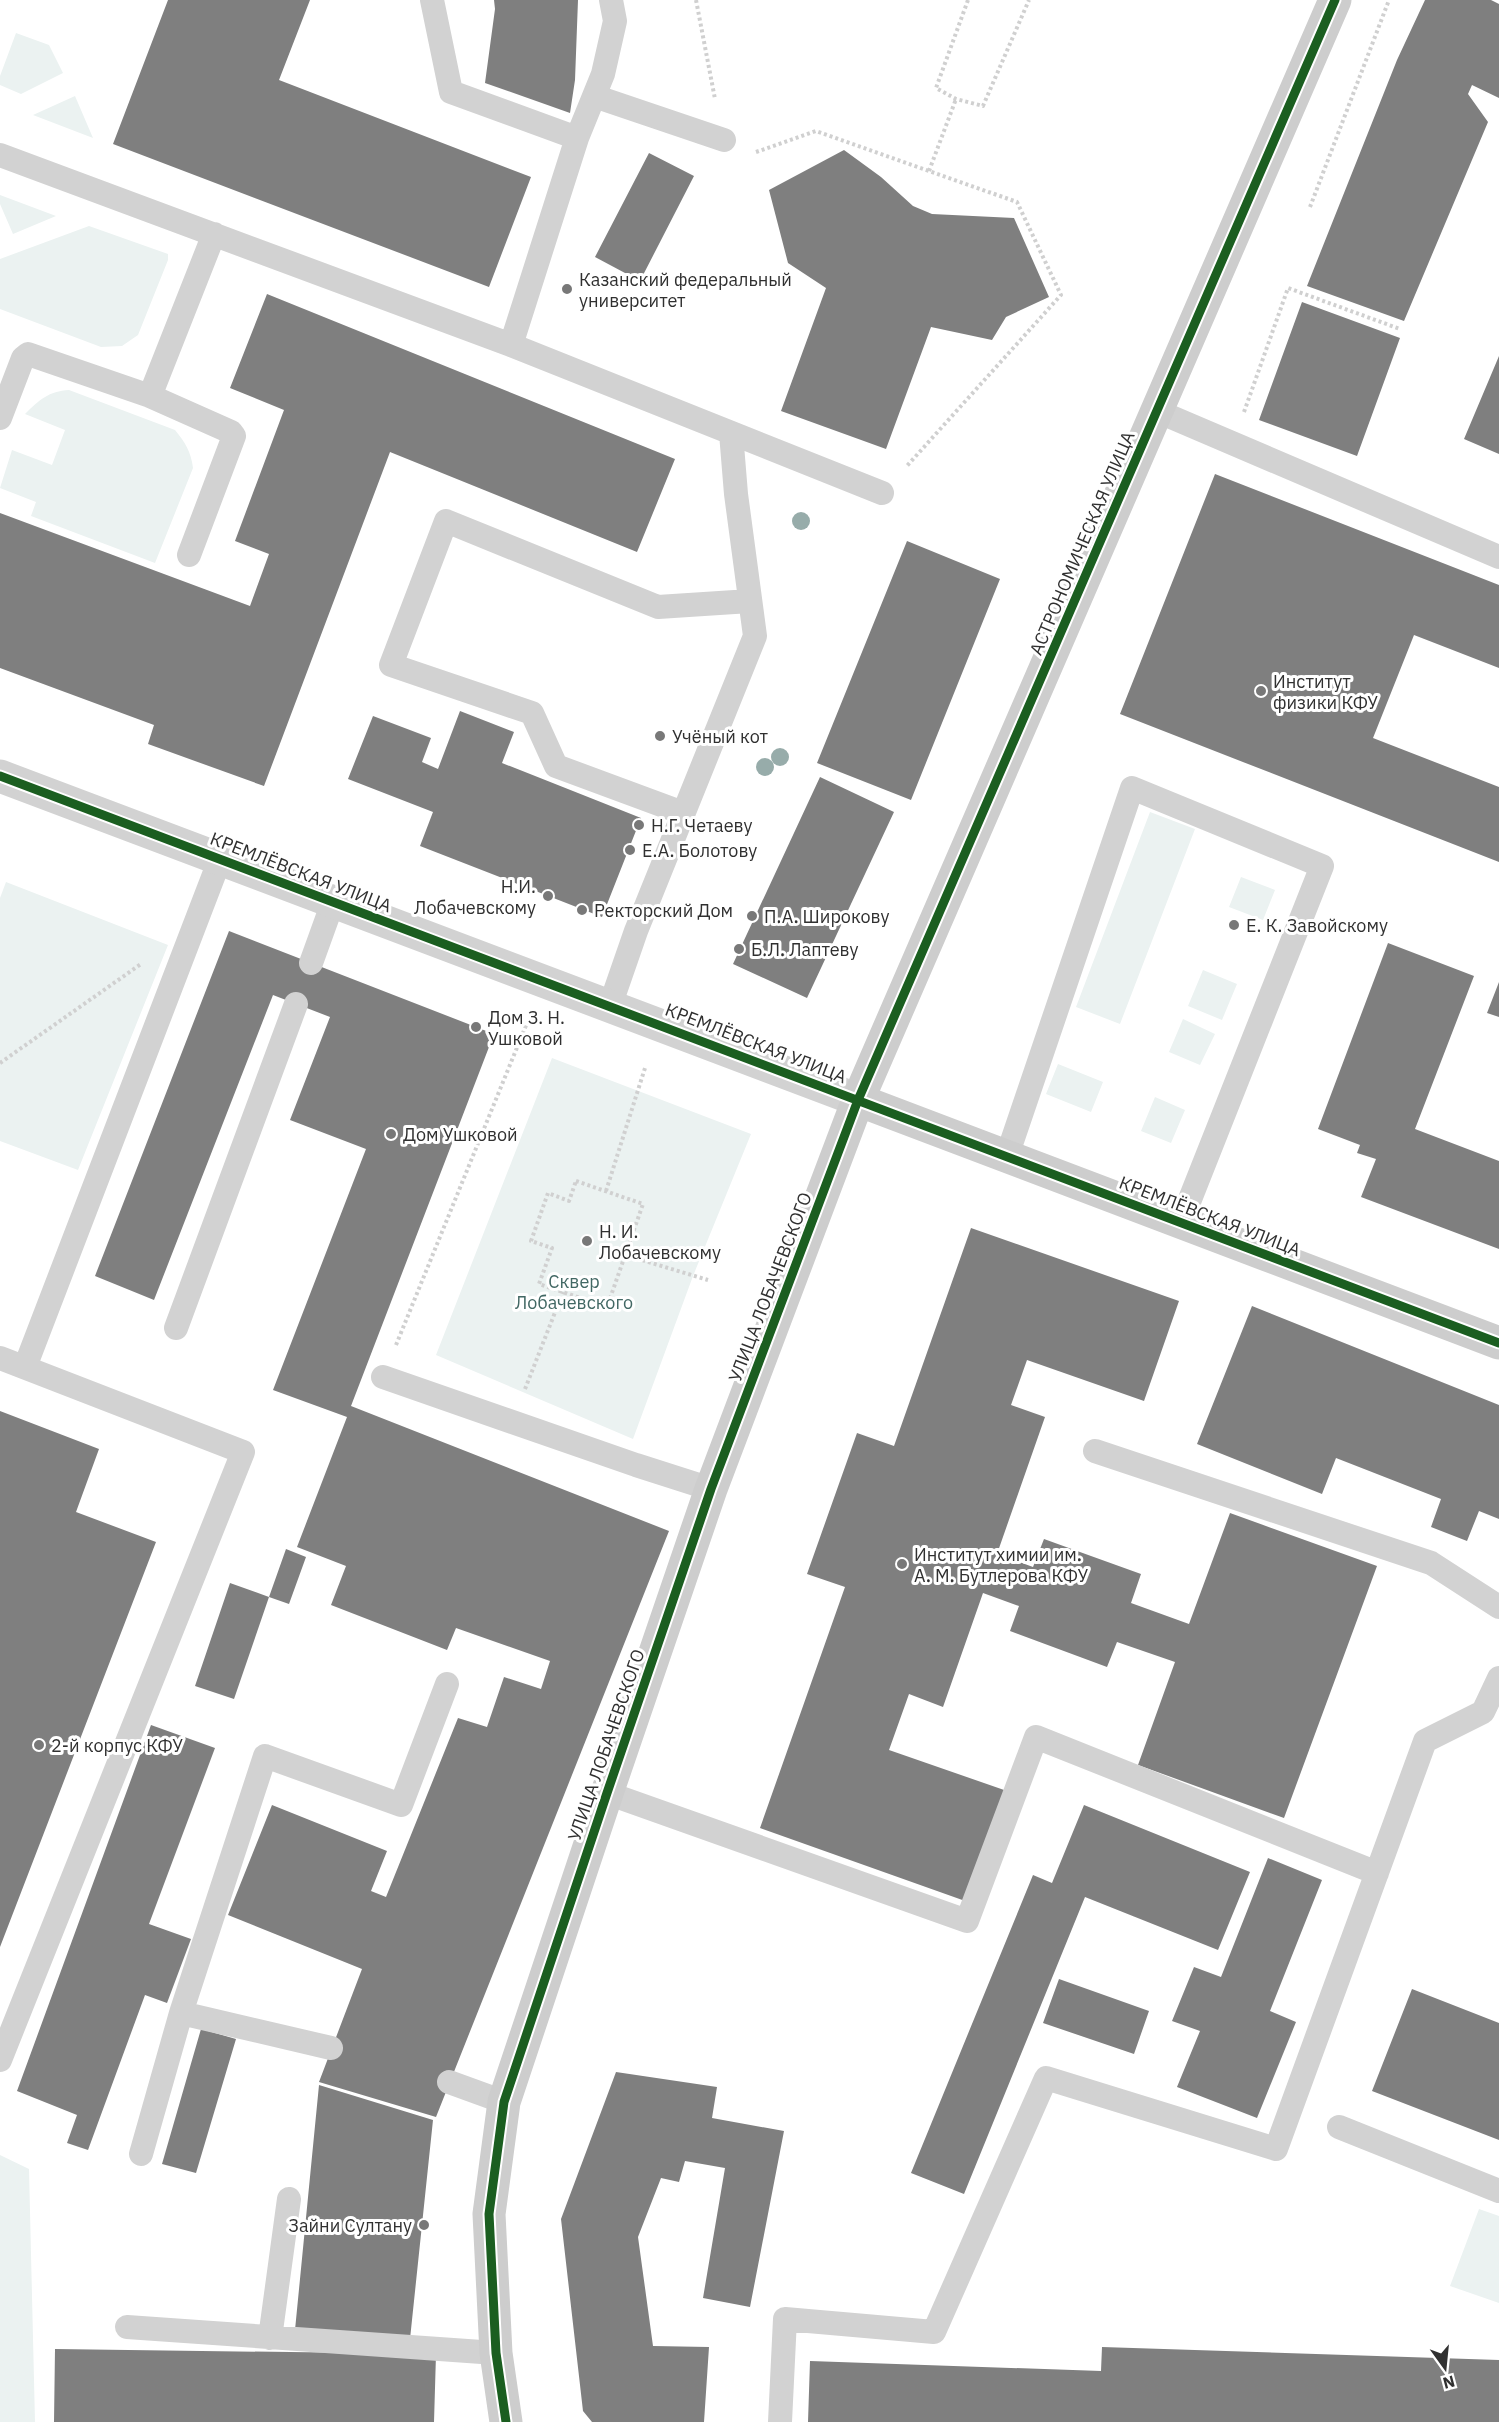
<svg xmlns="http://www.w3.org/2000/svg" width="1499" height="2422" viewBox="0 0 1499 2422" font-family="'IBM Plex Sans',sans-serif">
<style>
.green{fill:#ebf2f1}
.building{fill:#7f7f7f}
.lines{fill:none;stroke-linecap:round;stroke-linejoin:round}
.path{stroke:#d0d0d0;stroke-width:4;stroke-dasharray:3 3;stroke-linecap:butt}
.lane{stroke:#d2d2d2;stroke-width:24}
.street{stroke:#d2d2d2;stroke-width:33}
.secondary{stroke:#cdcdcd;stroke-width:33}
.cycleway-casing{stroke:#fff;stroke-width:13}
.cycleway{stroke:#1b5e20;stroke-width:9}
.tree{fill:#97acaa}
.poi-dot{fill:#787878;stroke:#fff;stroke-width:2}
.labels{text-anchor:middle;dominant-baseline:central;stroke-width:6;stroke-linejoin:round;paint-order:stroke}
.poi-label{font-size:18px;fill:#303030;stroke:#fff;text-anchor:start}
.street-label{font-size:18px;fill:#303030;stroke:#fff}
.park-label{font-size:18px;fill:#426864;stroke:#fff}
</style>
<rect width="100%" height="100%" fill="#fff"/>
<path class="green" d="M 16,33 L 49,45 L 63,73 L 21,94 L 0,85 L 0,76 Z
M 75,96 L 93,138 L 33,115 Z
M 0,195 L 56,216 L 13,234 L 0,204 Z
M 89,226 L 168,254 L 168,260 L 138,335 L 122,346 L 101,347 L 0,309 L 0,259 Z
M 69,390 L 175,430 C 185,442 191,452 193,468 L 155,563 L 31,516 L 36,502 L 0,488 L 12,450 L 52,465 L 65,430 L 25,414 C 39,400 49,391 69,390 Z
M 1150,812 L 1195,829 L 1120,1024 L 1076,1007 Z
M 1241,877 L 1275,890 L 1263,920 L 1229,907 Z
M 6,882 L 168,945 L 78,1170 L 0,1141 L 0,898 Z
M 1203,970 L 1237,984 L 1222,1020 L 1188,1006 Z
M 1183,1019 L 1215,1034 L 1200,1065 L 1169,1052 Z
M 552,1058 L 751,1134 L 693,1276 L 633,1439 L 436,1355 Z
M 1058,1064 L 1103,1082 L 1091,1112 L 1046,1094 Z
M 1155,1097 L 1185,1110 L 1171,1143 L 1141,1131 Z
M 0,2155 L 29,2169 L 35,2422 L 0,2422 Z
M 1479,2209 L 1499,2216 L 1499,2303 L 1450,2286 Z"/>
<path class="building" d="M 168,0 L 310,0 L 279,80 L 531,177 L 489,287 L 113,144 Z
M 494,0 L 578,0 L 575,80 L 570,113 L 485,83 L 495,9 Z
M 1425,0 L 1491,0 L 1499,4 L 1499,98 L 1472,85 L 1468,94 L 1488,122 L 1404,321 L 1307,286 L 1397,60 Z
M 844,150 L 881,177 L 913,206 L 932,214 L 1014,218 L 1049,297 L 1006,317 L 992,340 L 931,327 L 886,449 L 781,411 L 826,288 L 788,263 L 769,190 Z
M 649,153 L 694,176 L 640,281 L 595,257 Z
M 267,294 L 675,459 L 637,552 L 390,452 L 264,786 L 148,744 L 154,725 L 0,668 L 0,513 L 250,606 L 269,554 L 235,541 L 284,410 L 230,388 Z
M 1302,302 L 1400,338 L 1357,456 L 1259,420 Z
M 1499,356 L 1499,454 L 1464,439 Z
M 1215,474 L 1499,585 L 1499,668 L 1414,635 L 1373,738 L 1499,787 L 1499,862 L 1120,714 Z
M 907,541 L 1000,579 L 911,800 L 817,763 Z
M 460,711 L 514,732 L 502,763 L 641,818 L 602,917 L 420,846 L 433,812 L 348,779 L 373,716 L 431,738 L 422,762 L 438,769 Z
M 820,777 L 894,812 L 807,998 L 733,964 Z
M 229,931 L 494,1034 L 351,1406 L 669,1531 L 436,2117 L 319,2082 L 362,1969 L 228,1915 L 272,1805 L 387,1851 L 371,1891 L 386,1897 L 458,1718 L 487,1727 L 504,1677 L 541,1689 L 550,1661 L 456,1628 L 447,1650 L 331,1605 L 346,1566 L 297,1547 L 347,1417 L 273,1390 L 366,1149 L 290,1120 L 330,1017 L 273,995 L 154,1300 L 95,1276 Z
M 1388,943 L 1474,976 L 1415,1129 L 1499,1161 L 1499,1249 L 1361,1197 L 1376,1159 L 1357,1153 L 1360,1145 L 1318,1129 Z
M 1499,982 L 1499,1017 L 1487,1013 Z
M 971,1228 L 1179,1301 L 1144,1401 L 1027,1360 L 1011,1405 L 1045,1417 L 997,1554 L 1033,1567 L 1044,1539 L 1091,1556 L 1141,1574 L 1131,1603 L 1189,1624 L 1230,1513 L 1377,1566 L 1284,1818 L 1138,1765 L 1175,1662 L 1117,1642 L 1107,1667 L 1010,1631 L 1019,1606 L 983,1593 L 943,1707 L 909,1694 L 889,1750 L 1007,1791 L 968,1902 L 760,1828 L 845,1587 L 807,1574 L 857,1433 L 894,1446 Z
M 1252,1306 L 1499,1405 L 1499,1519 L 1479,1511 L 1467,1541 L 1431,1527 L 1441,1499 L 1336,1458 L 1322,1494 L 1197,1444 Z
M 0,1411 L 99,1449 L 76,1512 L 156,1542 L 0,1947 Z
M 286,1549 L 306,1557 L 289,1604 L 269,1597 L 234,1699 L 195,1686 L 230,1583 L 269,1597 Z
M 151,1725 L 215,1748 L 149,1924 L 191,1939 L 167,2003 L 145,1995 L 88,2150 L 67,2143 L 77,2115 L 17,2091 Z
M 1084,1805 L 1250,1872 L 1218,1950 L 1085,1897 L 964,2194 L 911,2173 L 1033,1875 L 1052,1883 Z
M 1268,1858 L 1322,1880 L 1270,2011 L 1296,2022 L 1257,2118 L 1177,2087 L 1200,2031 L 1172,2021 L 1194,1967 L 1221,1977 Z
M 1059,1979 L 1149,2011 L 1134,2054 L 1043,2023 Z
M 1412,1989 L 1499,2023 L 1499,2140 L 1372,2091 Z
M 201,2029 L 236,2039 L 196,2173 L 162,2164 Z
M 616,2072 L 717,2087 L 712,2118 L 784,2131 L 750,2307 L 703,2298 L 725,2168 L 685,2161 L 679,2182 L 661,2178 L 638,2237 L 653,2346 L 709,2347 L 704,2422 L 592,2422 L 583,2411 L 561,2219 Z
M 319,2085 L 433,2120 L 410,2339 L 295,2330 Z
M 1102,2347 L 1499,2360 L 1499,2422 L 808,2422 L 810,2361 L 1101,2371 Z
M 55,2349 L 436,2354 L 434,2422 L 54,2422 Z"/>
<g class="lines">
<path class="path" d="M 696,0 L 715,99
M 968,0 L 936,88 L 956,99 L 983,106 L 1029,0
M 756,152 L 816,131 L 1017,202 L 1061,295 L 906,467
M 929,171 L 956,99
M 1310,207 L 1389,0
M 1244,412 L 1288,288 L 1400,329
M 0,1063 L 141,964
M 576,1181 L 643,1204 L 607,1307 L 539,1284 L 552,1248 L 531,1241 L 548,1193 L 569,1201 Z
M 606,1191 L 645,1068
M 625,1255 L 708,1280
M 396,1345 L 527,1023
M 525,1389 L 563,1292"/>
<path class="lane" d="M 432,0 L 451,92 L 577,138
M 594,96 L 724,140
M 0,155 L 511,345 L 882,493
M 511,345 L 577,138 L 603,74 L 615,21 L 611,0
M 150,396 L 214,234
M 1157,411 L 1499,557
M 0,418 L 23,358 L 28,354 L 150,396 L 231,432 L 234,436 L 189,555
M 683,813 L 556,766 L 532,713 L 391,665 L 446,521 L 658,607 L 750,601
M 311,963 L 333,902
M 610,1006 L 636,931 L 755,636 L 736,494 L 731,433
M 1007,1156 L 1132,788 L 1322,866 L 1181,1222
M 176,1328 L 296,1004
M 0,1358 L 243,1452 L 0,2060
M 25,1367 L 220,859
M 383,1377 L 636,1465 L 711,1489
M 1095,1451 L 1431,1563 L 1499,1607
M 607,1793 L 967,1921 L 1036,1737 L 1377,1873
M 181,2013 L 265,1756 L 401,1805 L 447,1684
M 449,2082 L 504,2102
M 1339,2127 L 1499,2191
M 141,2154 L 181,2013 L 331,2048
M 127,2327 L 496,2353
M 270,2338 L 289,2199
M 780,2422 L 785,2319 L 934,2332 L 1046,2078 L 1276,2149 L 1425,1741 L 1483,1712 L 1499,1678"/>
<path class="street" d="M 0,776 L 858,1100"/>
<path class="secondary" d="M 858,1100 L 1499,1343
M 506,2422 L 496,2353 L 489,2214 L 504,2102 L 607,1793 L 711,1489 L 858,1100 L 1335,0"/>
<defs>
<path id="cycleway" d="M 0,776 L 1499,1343
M 506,2422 L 496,2353 L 489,2214 L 504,2102 L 607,1793 L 711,1489 L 858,1100 L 1335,0"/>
</defs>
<use href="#cycleway" class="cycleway-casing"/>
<use href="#cycleway" class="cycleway"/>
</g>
<g class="tree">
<circle cx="801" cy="521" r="9"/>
<circle cx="780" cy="757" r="9"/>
<circle cx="765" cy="767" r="9"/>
</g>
<g class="poi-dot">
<circle cx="567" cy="289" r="6"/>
<circle cx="1261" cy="691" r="6"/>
<circle cx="660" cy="736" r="6"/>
<circle cx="639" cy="825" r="6"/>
<circle cx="630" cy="850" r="6"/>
<circle cx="548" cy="896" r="6"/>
<circle cx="582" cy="910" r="6"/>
<circle cx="752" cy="916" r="6"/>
<circle cx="1234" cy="925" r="6"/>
<circle cx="739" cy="949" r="6"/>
<circle cx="476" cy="1027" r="6"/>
<circle cx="391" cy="1134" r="6"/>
<circle cx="587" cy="1241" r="6"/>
<circle cx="902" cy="1564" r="6"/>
<circle cx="39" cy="1745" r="6"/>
<circle cx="424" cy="2225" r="6"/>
</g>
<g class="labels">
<g class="poi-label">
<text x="579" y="279">Казанский федеральный<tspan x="579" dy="21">университет</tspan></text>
<text x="1273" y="681">Институт<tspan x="1273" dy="21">физики КФУ</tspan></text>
<text x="672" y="736">Учёный кот</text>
<text x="651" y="825">Н.Г. Четаеву</text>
<text x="642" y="850">Е.А. Болотову</text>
<text x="536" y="886" text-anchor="end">Н.И.<tspan x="536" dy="21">Лобачевскому</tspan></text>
<text x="594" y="910">Ректорский Дом</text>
<text x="764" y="916">П.А. Широкову</text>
<text x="1246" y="925">Е. К. Завойскому</text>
<text x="751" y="949">Б.Л. Лаптеву</text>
<text x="488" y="1017">Дом З. Н.<tspan x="488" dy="21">Ушковой</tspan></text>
<text x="403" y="1134">Дом Ушковой</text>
<text x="599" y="1231">Н. И.<tspan x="599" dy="21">Лобачевскому</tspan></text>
<text x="914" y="1554">Институт химии им.<tspan x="914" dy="21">А. М. Бутлерова КФУ</tspan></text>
<text x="51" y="1745">2-й корпус КФУ</text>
<text x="412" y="2225" text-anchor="end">Зайни Султану</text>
</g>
<g class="street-label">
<text transform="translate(1082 543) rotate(-67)">АСТРОНОМИЧЕСКАЯ УЛИЦА</text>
<text transform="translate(301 872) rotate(21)">КРЕМЛЁВСКАЯ УЛИЦА</text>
<text transform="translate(756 1043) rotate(21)">КРЕМЛЁВСКАЯ УЛИЦА</text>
<text transform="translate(1210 1216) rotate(21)">КРЕМЛЁВСКАЯ УЛИЦА</text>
<text transform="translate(770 1287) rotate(-69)">УЛИЦА ЛОБАЧЕВСКОГО</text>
<text transform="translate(606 1745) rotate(-71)">УЛИЦА ЛОБАЧЕВСКОГО</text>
</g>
<g class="park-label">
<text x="574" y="1281">Сквер<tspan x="574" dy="21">Лобачевского</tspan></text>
</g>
</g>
<g transform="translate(1445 2368) rotate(165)" stroke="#ffffff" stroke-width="4.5" paint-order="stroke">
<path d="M0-4.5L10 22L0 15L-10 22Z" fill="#303030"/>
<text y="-9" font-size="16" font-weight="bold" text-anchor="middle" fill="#303030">N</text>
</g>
</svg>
